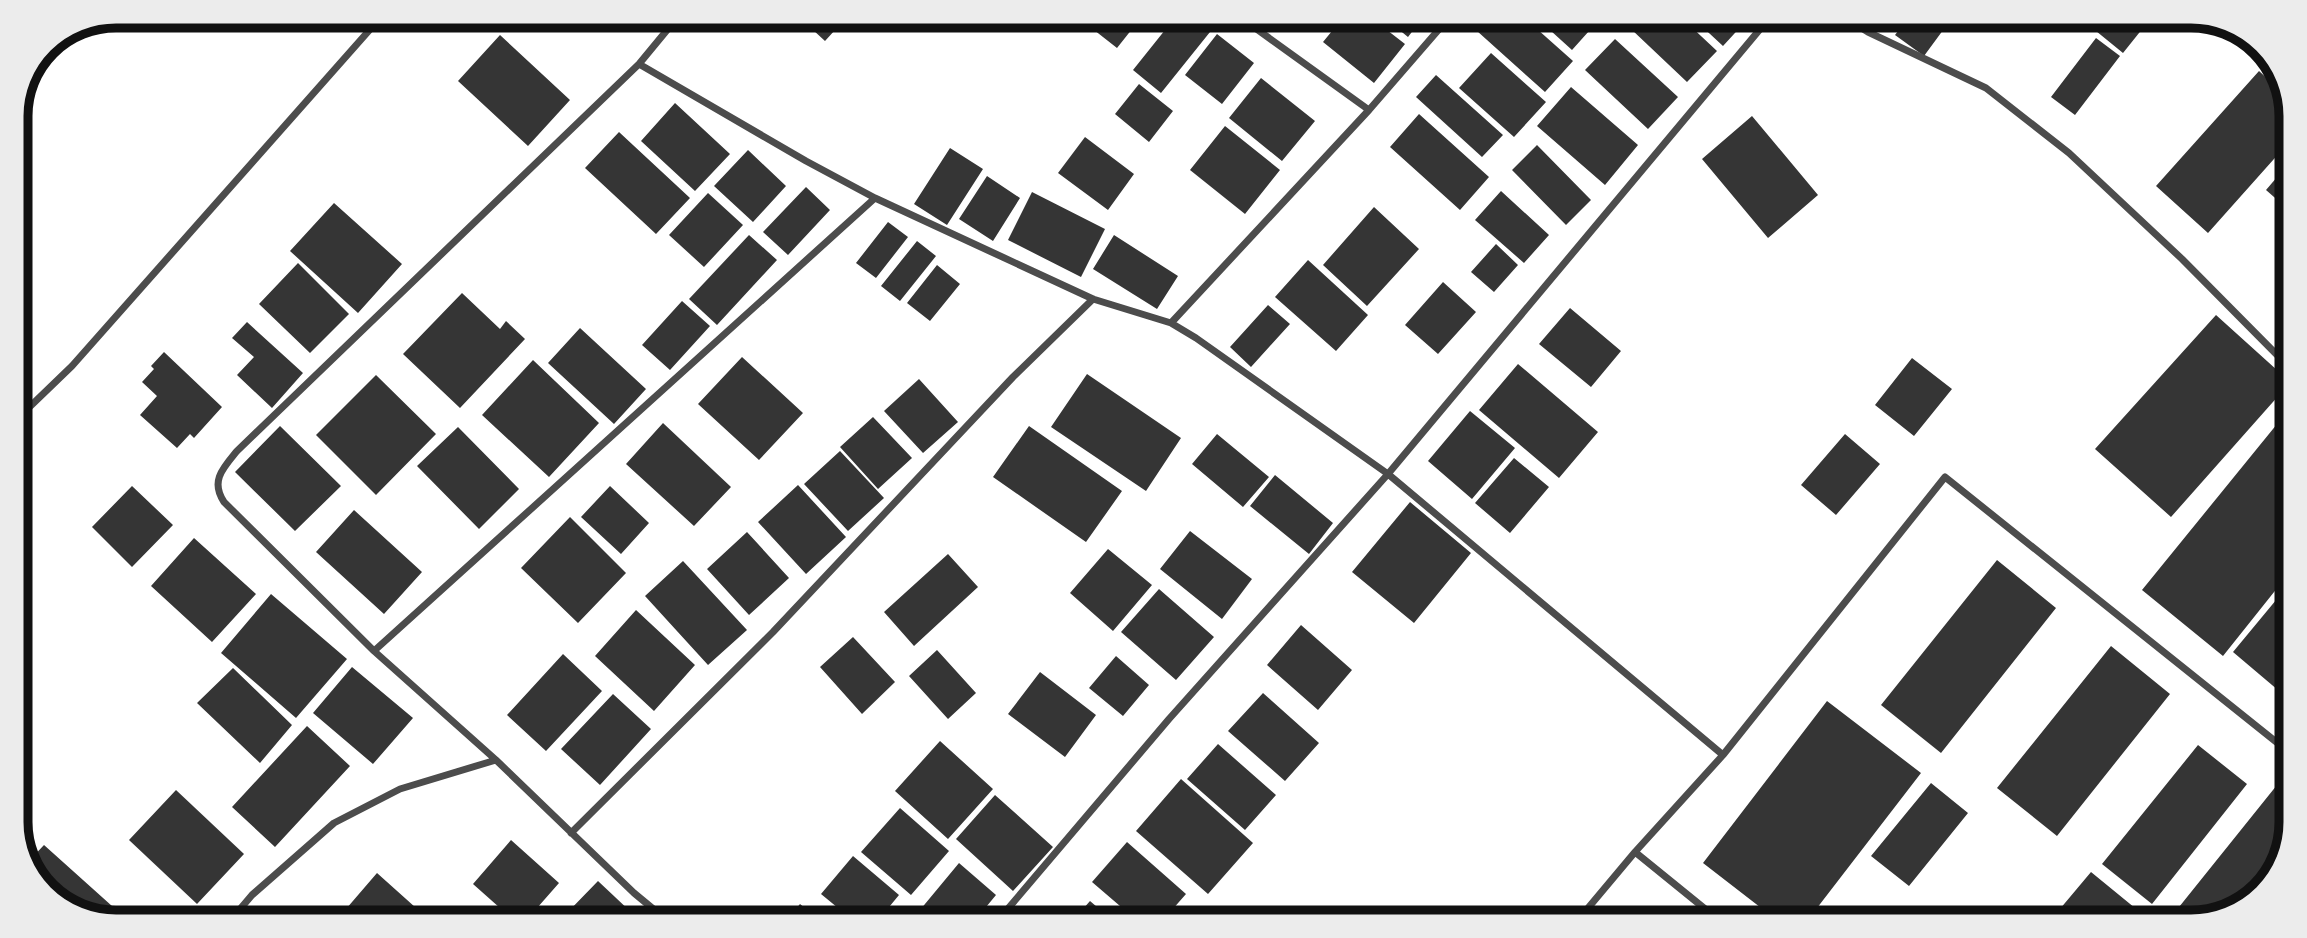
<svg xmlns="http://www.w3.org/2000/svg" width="2307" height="938" viewBox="0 0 2307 938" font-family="Manrope,sans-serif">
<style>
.building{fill:#353535}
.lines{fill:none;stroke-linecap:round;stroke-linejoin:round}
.minor{stroke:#4c4c4c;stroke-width:7}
.rim{fill:none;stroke:#111;stroke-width:9}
</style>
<rect width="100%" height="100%" fill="#fff"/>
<path class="building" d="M 800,18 L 846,18 L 825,41 Z
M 1080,19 L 1140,19 L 1117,48 Z
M 1173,20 L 1195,20 L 1210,32 L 1161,93 L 1133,70 Z
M 1341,20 L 1374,20 L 1405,44 L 1374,83 L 1323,42 Z
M 1387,20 L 1421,20 L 1408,37 Z
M 1469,21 L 1528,21 L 1573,61 L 1545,92 L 1467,22 Z
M 1540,21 L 1598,21 L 1572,50 Z
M 1638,21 L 1685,21 L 1717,51 L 1687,82 L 1631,29 Z
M 1696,21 L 1708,21 L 1745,22 L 1723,46 Z
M 1905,22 L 1949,22 L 1924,56 L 1895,35 Z
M 2103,23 L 2147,23 L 2123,53 L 2096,31 Z
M 1217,34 L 1254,63 L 1222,104 L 1185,75 Z
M 500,35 L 570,100 L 528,146 L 458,81 Z
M 2096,38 L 2120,56 L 2075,115 L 2051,97 Z
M 1615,39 L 1678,97 L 1648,129 L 1585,70 Z
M 1491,53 L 1546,102 L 1514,137 L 1459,88 Z
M 2259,71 L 2285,95 L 2291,109 L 2291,140 L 2208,233 L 2156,186 Z
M 1436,75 L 1503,135 L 1482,157 L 1416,97 Z
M 1261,78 L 1315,121 L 1282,161 L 1229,118 Z
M 1139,84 L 1173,111 L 1149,142 L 1115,114 Z
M 1571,87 L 1638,145 L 1605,185 L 1537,126 Z
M 675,103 L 730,154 L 695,191 L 641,141 Z
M 1419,114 L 1489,177 L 1460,210 L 1390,147 Z
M 1752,116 L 1818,195 L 1768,238 L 1702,159 Z
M 1225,126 L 1280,170 L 1245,214 L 1190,170 Z
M 619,132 L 690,198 L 656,234 L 585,168 Z
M 1085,137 L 1134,174 L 1108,210 L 1058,173 Z
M 1537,145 L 1591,200 L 1566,225 L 1512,170 Z
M 950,148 L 983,169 L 947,225 L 914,204 Z
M 748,150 L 786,186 L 753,222 L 714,186 Z
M 2290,162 L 2290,211 L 2266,190 Z
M 987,176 L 1020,198 L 993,241 L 959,219 Z
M 806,187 L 830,210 L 788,255 L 763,232 Z
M 1501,191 L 1549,235 L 1524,263 L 1475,220 Z
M 1032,192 L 1105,229 L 1081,277 L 1008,240 Z
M 708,193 L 743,225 L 704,267 L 669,235 Z
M 334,203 L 402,264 L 358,313 L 290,251 Z
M 1374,207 L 1419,249 L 1367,306 L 1323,265 Z
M 888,222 L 908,237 L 876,278 L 856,263 Z
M 749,235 L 777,260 L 717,325 L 689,299 Z
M 1114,235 L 1178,276 L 1157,309 L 1093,269 Z
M 917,241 L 936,256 L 900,301 L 881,286 Z
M 1496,244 L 1518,265 L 1494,292 L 1471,272 Z
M 1308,260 L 1368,315 L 1336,351 L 1275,297 Z
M 298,263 L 349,314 L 310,353 L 259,304 Z
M 937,265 L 960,284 L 930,321 L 907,303 Z
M 1443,282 L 1476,312 L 1438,354 L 1405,325 Z
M 462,293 L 500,329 L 506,321 L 525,339 L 460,408 L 403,354 Z
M 682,301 L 710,326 L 670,370 L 642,345 Z
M 1268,305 L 1290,324 L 1251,367 L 1230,347 Z
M 1570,308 L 1621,351 L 1591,387 L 1539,344 Z
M 2216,315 L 2288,380 L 2288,385 L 2171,517 L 2095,449 Z
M 247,322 L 303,373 L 272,408 L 237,375 L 254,357 L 232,338 Z
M 580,328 L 646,389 L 614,424 L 548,363 Z
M 164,352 L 222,407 L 194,438 L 190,434 L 177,448 L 140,415 L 157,396 L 142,382 L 154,369 L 151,366 Z
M 742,357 L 803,413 L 759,460 L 698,404 Z
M 1912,358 L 1952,389 L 1914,436 L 1875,405 Z
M 533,360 L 599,423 L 549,477 L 482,415 Z
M 1518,364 L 1598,432 L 1559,478 L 1479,410 Z
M 1087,374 L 1181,438 L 1146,491 L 1051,427 Z
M 376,375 L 436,434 L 376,495 L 316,435 Z
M 919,379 L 958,422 L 923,453 L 884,411 Z
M 1470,411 L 1515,448 L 1472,499 L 1428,461 Z
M 2286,413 L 2288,415 L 2286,577 L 2223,656 L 2142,590 Z
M 873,417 L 912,458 L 878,489 L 840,447 Z
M 663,423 L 731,487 L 694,526 L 626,464 Z
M 280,426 L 341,486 L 295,531 L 235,472 Z
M 1029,426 L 1122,491 L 1086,542 L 993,477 Z
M 458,427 L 519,489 L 479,529 L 417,466 Z
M 1217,434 L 1269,477 L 1243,507 L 1192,464 Z
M 1845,434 L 1880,464 L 1836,515 L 1801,485 Z
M 840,451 L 884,498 L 848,531 L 804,484 Z
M 1514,458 L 1549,487 L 1510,533 L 1475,503 Z
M 1275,475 L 1333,523 L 1309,554 L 1250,506 Z
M 798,485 L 846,537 L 806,574 L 758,522 Z
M 132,486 L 173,525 L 132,567 L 92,527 Z
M 610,486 L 649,523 L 621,554 L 581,517 Z
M 1410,502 L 1471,553 L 1414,623 L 1352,572 Z
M 354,510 L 422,572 L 384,614 L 316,552 Z
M 570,517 L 626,573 L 578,623 L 521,568 Z
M 1190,531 L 1252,579 L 1222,619 L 1160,569 Z
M 747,532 L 789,578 L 749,615 L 707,569 Z
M 194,538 L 256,594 L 212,642 L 151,586 Z
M 1108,549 L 1152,585 L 1113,631 L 1070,593 Z
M 948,554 L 978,587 L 914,646 L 884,612 Z
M 1997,560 L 2056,608 L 1941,753 L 1881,705 Z
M 683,561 L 747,630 L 708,665 L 645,596 Z
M 2286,588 L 2286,634 L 2285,696 L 2233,652 Z
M 1159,589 L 1214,637 L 1176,680 L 1121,632 Z
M 271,594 L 347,659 L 296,718 L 221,653 Z
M 636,610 L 695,665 L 654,711 L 595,656 Z
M 1301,625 L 1352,670 L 1318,710 L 1267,665 Z
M 853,637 L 895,682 L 862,714 L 820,667 Z
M 2111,646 L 2170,694 L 2057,836 L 1997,788 Z
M 937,650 L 976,693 L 948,719 L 909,676 Z
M 563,654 L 602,691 L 546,751 L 507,715 Z
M 1116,656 L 1149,685 L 1123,716 L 1089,688 Z
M 352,667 L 413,718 L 373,764 L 313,713 Z
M 233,668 L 292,725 L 260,763 L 197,703 Z
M 1040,672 L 1096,715 L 1065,757 L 1008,714 Z
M 1263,693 L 1319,743 L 1285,781 L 1228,731 Z
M 613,694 L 651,729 L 600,785 L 561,749 Z
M 1827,701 L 1921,773 L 1807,921 L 1778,921 L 1703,863 Z
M 307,726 L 350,766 L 275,847 L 232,807 Z
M 940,741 L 993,789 L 948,839 L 895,791 Z
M 1218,744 L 1276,795 L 1245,830 L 1187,779 Z
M 2198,745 L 2247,784 L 2152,904 L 2102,864 Z
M 1181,779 L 1253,843 L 1208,894 L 1136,831 Z
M 1931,783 L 1968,813 L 1909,886 L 1871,856 Z
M 2277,785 L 2284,791 L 2284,860 L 2247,905 L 2191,922 L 2167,922 Z
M 176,790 L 244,854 L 197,904 L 129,840 Z
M 995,795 L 1053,847 L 1013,891 L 956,839 Z
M 900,808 L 949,851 L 911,895 L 861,852 Z
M 511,840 L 559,883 L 530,916 L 509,916 L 473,884 Z
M 1127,842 L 1186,894 L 1164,919 L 1134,918 L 1092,882 Z
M 44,845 L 122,915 L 78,915 L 36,883 L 28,862 Z
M 853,856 L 899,895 L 880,918 L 849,917 L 821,894 Z
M 959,863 L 996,895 L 977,918 L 930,918 L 920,910 Z
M 2091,872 L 2146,917 L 2143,922 L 2049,922 Z
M 377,873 L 425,916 L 353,916 L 346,909 Z
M 598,881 L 632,913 L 628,917 L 564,916 Z
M 1090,901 L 1110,918 L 1075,918 Z
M 800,904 L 816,917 L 789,917 Z
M 312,907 L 320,916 L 303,916 Z
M 915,910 L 923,918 L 908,918 Z"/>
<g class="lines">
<path class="minor" d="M 1244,20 L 1369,110
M 1852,22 L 1868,32 L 1986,88 L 2069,153 L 2182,259 L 2289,367
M 875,198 L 1093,299 L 1171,323 L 1196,338 L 1388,474 L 1723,755
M 1171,323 L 1369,110 L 1447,20
M 16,420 L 72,366 L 381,17
M 374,651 L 875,198 L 806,161 L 639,64
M 571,833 L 773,632 L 1013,377 L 1093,299
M 1635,852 L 1720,921
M 235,915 L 252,895 L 334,823 L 400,789 L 496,760
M 663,917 L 634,893 L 496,760 L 374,651 L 224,502 C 210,481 223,468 237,451 L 639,64 L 677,18
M 1000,918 L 1169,719 L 1388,474 L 1766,22
M 1578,920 L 1635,852 L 1723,755 L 1945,477 L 2285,749"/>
</g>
<path d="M0 0H2307V938H0ZM116 28H2191A88 88 0 0 1 2279 116V822A88 88 0 0 1 2191 910H116A88 88 0 0 1 28 822V116A88 88 0 0 1 116 28Z" fill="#ececec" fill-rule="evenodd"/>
<path class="rim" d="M116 28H2191A88 88 0 0 1 2279 116V822A88 88 0 0 1 2191 910H116A88 88 0 0 1 28 822V116A88 88 0 0 1 116 28Z"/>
</svg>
